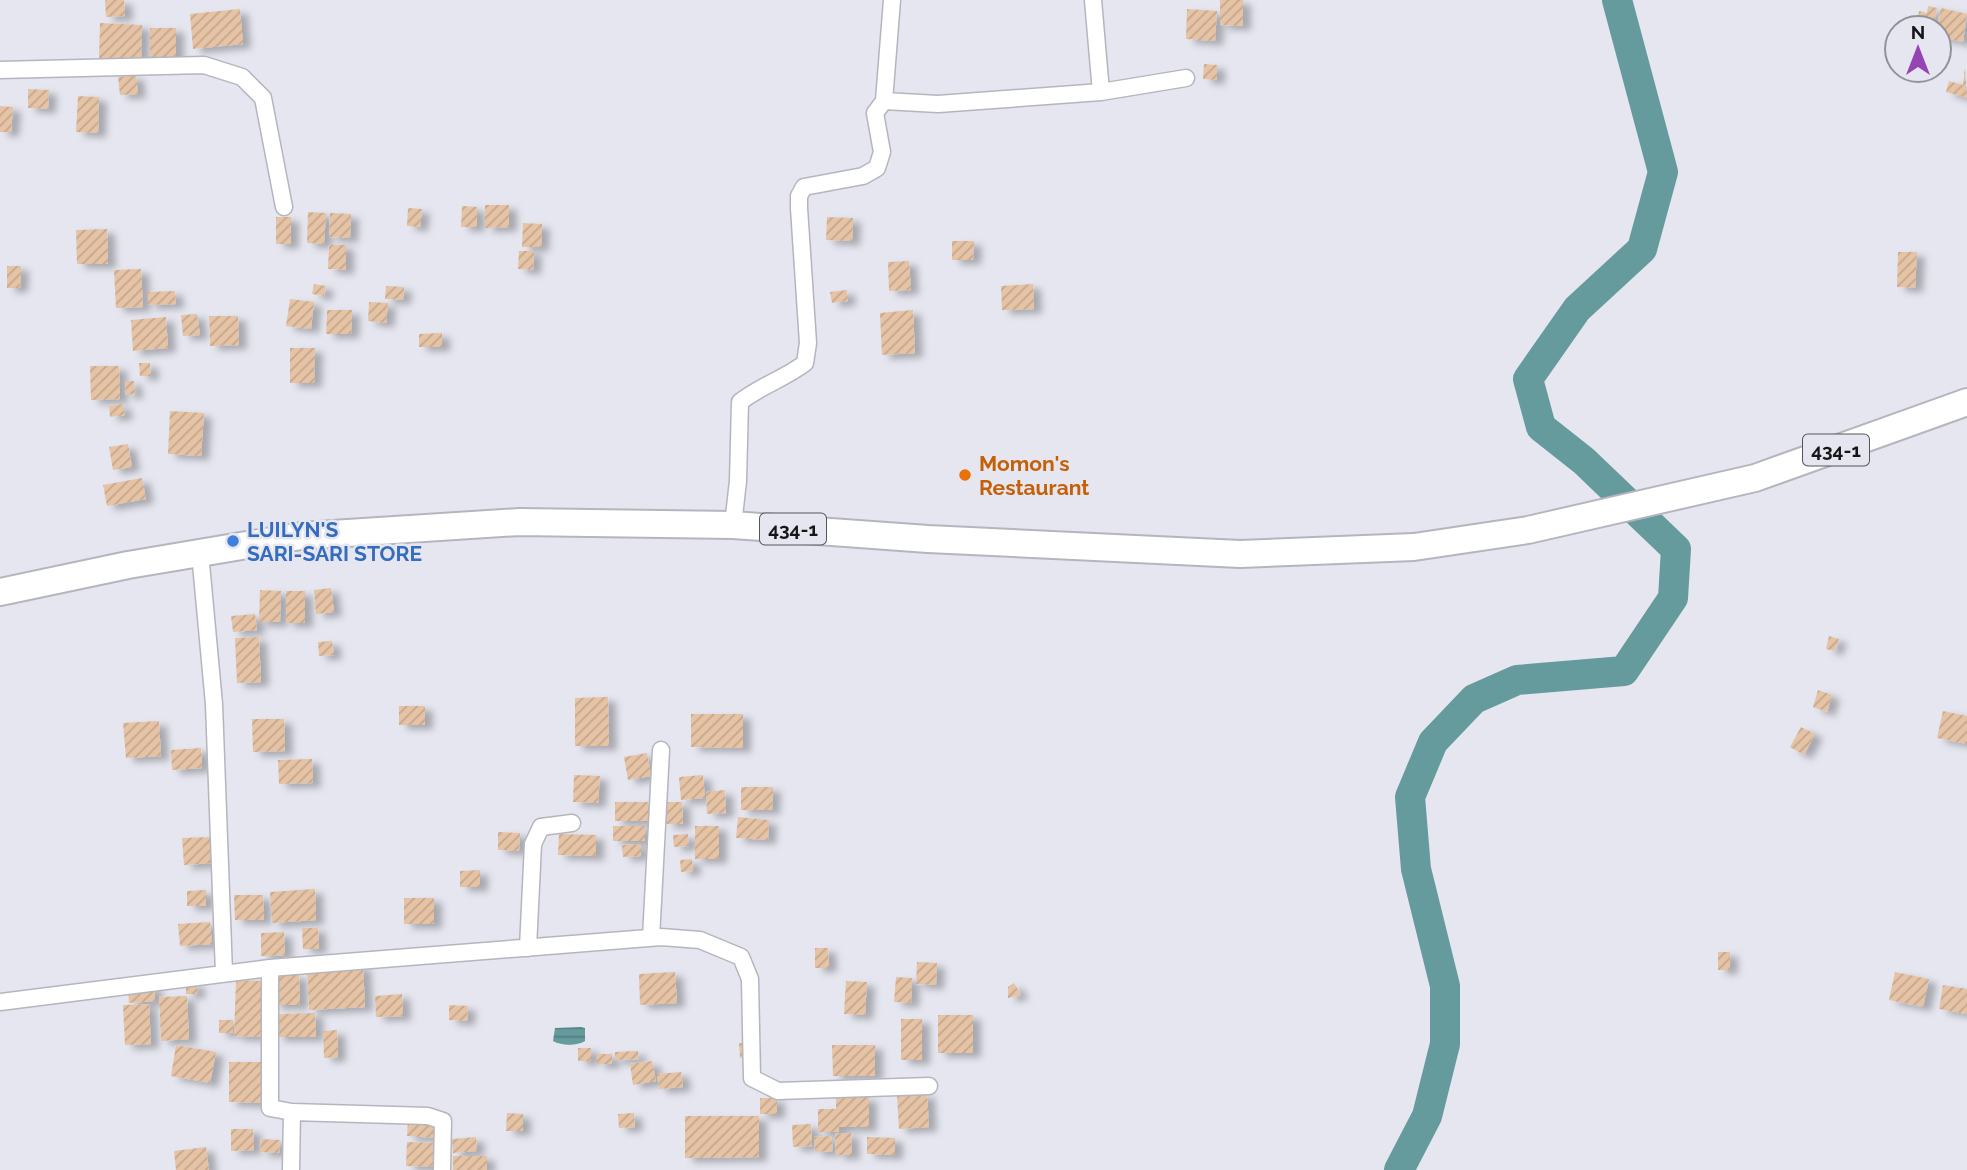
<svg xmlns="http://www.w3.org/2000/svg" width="1967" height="1170" viewBox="0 0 1967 1170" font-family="Raleway,sans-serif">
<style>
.water{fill:url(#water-rules)}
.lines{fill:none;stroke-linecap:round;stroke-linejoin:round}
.river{stroke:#659b9d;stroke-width:30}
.building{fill:url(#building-hatch);filter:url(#shadow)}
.minor-casing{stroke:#b5b5be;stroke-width:19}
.primary-casing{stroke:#b5b5be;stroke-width:30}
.minor{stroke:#fff;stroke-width:16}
.primary{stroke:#fff;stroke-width:26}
.food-dot{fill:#e8710a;stroke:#e5e6ef;stroke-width:2.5}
.shop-dot{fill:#3f7fe0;stroke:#e5e6ef;stroke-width:2.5}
.labels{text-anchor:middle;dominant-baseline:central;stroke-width:5;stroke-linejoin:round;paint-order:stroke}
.shield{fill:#e5e6ef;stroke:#545459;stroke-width:2}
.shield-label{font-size:19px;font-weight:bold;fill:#161619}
.food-label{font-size:21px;font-weight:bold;fill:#c56008;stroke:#e5e6ef;text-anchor:start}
.shop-label{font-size:21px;font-weight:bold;fill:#366cbe;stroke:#e5e6ef;text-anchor:start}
</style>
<defs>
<pattern id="water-rules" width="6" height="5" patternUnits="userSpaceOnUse" patternTransform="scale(1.75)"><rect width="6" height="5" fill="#659b9d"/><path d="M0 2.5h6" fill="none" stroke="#527d7f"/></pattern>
<pattern id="building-hatch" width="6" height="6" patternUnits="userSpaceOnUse" patternTransform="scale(1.75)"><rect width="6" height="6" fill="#e5c3a4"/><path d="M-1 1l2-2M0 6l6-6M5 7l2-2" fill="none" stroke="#c4a78d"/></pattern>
<filter id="shadow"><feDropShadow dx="8" dy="4.5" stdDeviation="3.5" flood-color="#0004"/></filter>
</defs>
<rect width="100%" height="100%" fill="#e5e6ef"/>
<path class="water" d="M 581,1027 L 585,1028 L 585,1041 C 577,1046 562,1046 553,1041 L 555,1028 Z"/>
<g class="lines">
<path class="river" d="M 1399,1170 L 1427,1116 L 1445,1044 L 1445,986 L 1416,869 L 1410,797 L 1433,742 L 1474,699 L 1517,680 L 1624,671 L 1673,598 L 1676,549 L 1584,461 L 1541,427 L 1528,379 L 1577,309 L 1642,249 L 1663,172 L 1617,0"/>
</g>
<path class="building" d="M 105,0 L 124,0 L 125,16 L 106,17 Z
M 1220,0 L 1243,0 L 1243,26 L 1220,25 Z
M 1928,6 L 1937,8 L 1934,25 L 1918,20 L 1919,11 L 1927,13 Z
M 1941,8 L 1967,14 L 1963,42 L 1939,37 L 1936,28 Z
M 240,9 L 243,44 L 193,49 L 190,14 Z
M 1187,9 L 1217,11 L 1215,41 L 1186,39 Z
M 100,23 L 142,25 L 141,60 L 99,59 Z
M 150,28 L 176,28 L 176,59 L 150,59 Z
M 1204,64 L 1217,65 L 1217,80 L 1203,79 Z
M 1965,67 L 1967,98 L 1946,92 L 1949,81 L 1963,85 Z
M 136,75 L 138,94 L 120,95 L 118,77 Z
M 28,89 L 49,90 L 48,109 L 28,108 Z
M 78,96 L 99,97 L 98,133 L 76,132 Z
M 0,106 L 13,107 L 11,132 L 0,132 Z
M 485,205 L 509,205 L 509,227 L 485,228 Z
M 462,206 L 477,207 L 477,227 L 461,227 Z
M 408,208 L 422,209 L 420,227 L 407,226 Z
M 308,212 L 326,213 L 324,244 L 307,243 Z
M 330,213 L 351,214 L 350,238 L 329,237 Z
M 276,217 L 291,217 L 291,244 L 276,244 Z
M 827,217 L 853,218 L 852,241 L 826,240 Z
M 523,223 L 542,224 L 541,247 L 522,247 Z
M 107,229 L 108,264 L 77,264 L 76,230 Z
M 952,241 L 974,241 L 973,260 L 952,260 Z
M 329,245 L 346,245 L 346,270 L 328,269 Z
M 519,251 L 534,251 L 533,270 L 518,269 Z
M 1898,252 L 1917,252 L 1915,288 L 1897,287 Z
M 909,261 L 911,290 L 889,291 L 888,262 Z
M 7,266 L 21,266 L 20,288 L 7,288 Z
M 141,269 L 143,307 L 116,308 L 114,270 Z
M 314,284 L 326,286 L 324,296 L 312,294 Z
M 1033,284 L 1034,309 L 1002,310 L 1001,286 Z
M 386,286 L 404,287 L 403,300 L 385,299 Z
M 847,290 L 848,301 L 832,303 L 830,292 Z
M 175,291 L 176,304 L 148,305 L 148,292 Z
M 290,299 L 314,302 L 311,329 L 286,326 Z
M 369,302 L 388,303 L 386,323 L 368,321 Z
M 327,310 L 352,310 L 351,334 L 326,334 Z
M 913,310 L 915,353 L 882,355 L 880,313 Z
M 197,314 L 200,335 L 183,336 L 181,315 Z
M 209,316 L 238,316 L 239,345 L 210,346 Z
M 166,317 L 168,348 L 133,351 L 131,320 Z
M 442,333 L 442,347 L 419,347 L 419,334 Z
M 290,348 L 315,348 L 314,383 L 290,383 Z
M 139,363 L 150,363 L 151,376 L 140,376 Z
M 90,366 L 119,366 L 120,399 L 91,400 Z
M 125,381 L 134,381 L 135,394 L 126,395 Z
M 123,404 L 125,415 L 110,417 L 109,406 Z
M 170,411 L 204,413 L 201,456 L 168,454 Z
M 128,444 L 132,467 L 113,470 L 109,447 Z
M 142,478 L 146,499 L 107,506 L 103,485 Z
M 331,588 L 334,612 L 316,614 L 314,590 Z
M 260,590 L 281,591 L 280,622 L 259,622 Z
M 286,591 L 305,591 L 305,623 L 286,623 Z
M 255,614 L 257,630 L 233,632 L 231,616 Z
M 1829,636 L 1839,639 L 1835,651 L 1826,649 Z
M 259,637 L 261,682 L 237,683 L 235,638 Z
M 332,641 L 334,655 L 319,656 L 318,642 Z
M 1818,690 L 1832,695 L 1827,712 L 1813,707 Z
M 608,697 L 609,746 L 575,746 L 575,698 Z
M 399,706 L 425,706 L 425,725 L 399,725 Z
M 1943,711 L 1967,716 L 1967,744 L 1937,738 Z
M 691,714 L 743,714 L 743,748 L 691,747 Z
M 252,719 L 284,719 L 285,751 L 253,752 Z
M 159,721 L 161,756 L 126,758 L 123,723 Z
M 1801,727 L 1815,734 L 1804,755 L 1790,747 Z
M 201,748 L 202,768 L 172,770 L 171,750 Z
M 647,753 L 651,776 L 628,780 L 624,757 Z
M 312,759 L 313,783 L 279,784 L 278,760 Z
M 574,775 L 600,776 L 598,803 L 573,802 Z
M 703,775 L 705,798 L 681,800 L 679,777 Z
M 741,787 L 773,787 L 772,810 L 741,810 Z
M 725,790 L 726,813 L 707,814 L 706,792 Z
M 615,802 L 648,802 L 648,821 L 615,821 Z
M 666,802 L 682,802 L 683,824 L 666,824 Z
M 738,817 L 769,820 L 768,840 L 736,838 Z
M 613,826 L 645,826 L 645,841 L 613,841 Z
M 695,826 L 719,826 L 719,859 L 695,859 Z
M 498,832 L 520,833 L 519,851 L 498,850 Z
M 559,834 L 596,835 L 596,856 L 558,855 Z
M 688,834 L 689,846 L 674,847 L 673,835 Z
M 212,837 L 214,863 L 184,865 L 182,838 Z
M 641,844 L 641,856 L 623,857 L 622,845 Z
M 692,859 L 693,871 L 681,872 L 680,860 Z
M 480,870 L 480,887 L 460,887 L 460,871 Z
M 315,889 L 316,920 L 272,923 L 270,892 Z
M 206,890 L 206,906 L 187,906 L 187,891 Z
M 234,895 L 263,895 L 264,920 L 235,920 Z
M 404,898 L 434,898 L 434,924 L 404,924 Z
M 210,922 L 212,944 L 180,946 L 178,924 Z
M 302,928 L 318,928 L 319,949 L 303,949 Z
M 284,932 L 285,955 L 261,956 L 261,933 Z
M 815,948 L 828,948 L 829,968 L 815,968 Z
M 1718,952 L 1730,952 L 1730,970 L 1718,970 Z
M 917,962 L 937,963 L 936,985 L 916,984 Z
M 363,965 L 365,1007 L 309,1010 L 307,968 Z
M 675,972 L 677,1003 L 640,1005 L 639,974 Z
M 1895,972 L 1929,979 L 1923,1007 L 1889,1000 Z
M 299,974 L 300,1005 L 273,1005 L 273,975 Z
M 896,977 L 912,978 L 911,1003 L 894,1002 Z
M 236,980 L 264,981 L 263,1037 L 234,1036 Z
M 846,981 L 867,982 L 865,1015 L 844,1014 Z
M 186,983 L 197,983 L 197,994 L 186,994 Z
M 1014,983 L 1021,995 L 1008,998 L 1008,987 Z
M 154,985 L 155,1001 L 129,1003 L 128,987 Z
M 1943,985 L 1967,989 L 1967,1014 L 1939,1009 Z
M 402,994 L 403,1016 L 376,1017 L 375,996 Z
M 187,996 L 189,1039 L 161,1041 L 159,997 Z
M 149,1004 L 151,1044 L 125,1045 L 123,1005 Z
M 449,1005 L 468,1006 L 467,1021 L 449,1020 Z
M 315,1013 L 316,1037 L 276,1037 L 276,1014 Z
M 938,1015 L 973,1015 L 973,1053 L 938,1053 Z
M 901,1019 L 922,1019 L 922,1060 L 901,1060 Z
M 219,1020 L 233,1020 L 233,1033 L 219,1033 Z
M 337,1030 L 338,1057 L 324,1058 L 323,1031 Z
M 739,1043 L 747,1043 L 748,1057 L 740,1058 Z
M 176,1045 L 216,1052 L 210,1083 L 171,1076 Z
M 832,1045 L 875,1045 L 875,1076 L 833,1076 Z
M 578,1048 L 591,1048 L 591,1061 L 578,1061 Z
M 638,1051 L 639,1059 L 615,1060 L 615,1052 Z
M 597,1054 L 612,1054 L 612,1064 L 597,1064 Z
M 652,1061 L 656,1081 L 633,1085 L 630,1064 Z
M 229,1062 L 265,1062 L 265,1103 L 229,1102 Z
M 681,1072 L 683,1087 L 659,1089 L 657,1074 Z
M 927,1093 L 929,1127 L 899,1129 L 897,1095 Z
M 836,1097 L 869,1097 L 869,1127 L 839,1127 L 839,1132 L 818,1132 L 818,1109 L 836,1109 Z
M 760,1098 L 777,1098 L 777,1114 L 760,1114 Z
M 507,1113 L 523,1114 L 523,1131 L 506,1131 Z
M 634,1113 L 635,1127 L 619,1128 L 618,1114 Z
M 685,1116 L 759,1116 L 759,1157 L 685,1158 Z
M 408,1119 L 437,1121 L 436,1138 L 407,1136 Z
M 811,1124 L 812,1146 L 793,1147 L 792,1125 Z
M 231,1129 L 253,1129 L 254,1150 L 231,1151 Z
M 851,1133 L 852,1155 L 836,1155 L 835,1134 Z
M 831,1136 L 833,1151 L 815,1152 L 814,1137 Z
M 476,1137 L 477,1151 L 453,1153 L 452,1139 Z
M 867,1137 L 895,1138 L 895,1155 L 867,1154 Z
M 261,1139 L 280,1140 L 279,1153 L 260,1152 Z
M 407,1142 L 440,1143 L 439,1167 L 406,1166 Z
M 206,1147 L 209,1170 L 176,1170 L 174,1151 Z
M 453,1156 L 487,1156 L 487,1170 L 453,1170 Z"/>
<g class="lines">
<defs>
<path id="minor" d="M 1093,0 L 1101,92 L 1186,78
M 0,70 L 204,65 L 242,77 L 263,98 L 284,207
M 884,101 L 892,0
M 733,525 L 738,481 L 740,402 C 760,386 784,379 805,363 L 808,343 L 799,208 L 799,196 L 804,187 L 863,176 L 877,168 L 882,152 L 875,113 L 884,101 L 938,104 L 1101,92
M 200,553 L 214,704 L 224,973
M 651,938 L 661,750
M 528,948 L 533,844 L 541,827 L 572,823
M 270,968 L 270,1108 L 292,1112 L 428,1116 L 443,1121 L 442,1170
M 0,1002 L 270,968 L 661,937 L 700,940 L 741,957 L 750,979 L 752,1078 L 778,1091 L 929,1086
M 291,1170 L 292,1112"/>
<path id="primary" d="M 0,592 L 128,565 L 301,536 L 519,522 L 733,525 L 928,539 L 1240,554 L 1414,547 L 1528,530 L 1755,478 L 1967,402"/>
</defs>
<use href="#minor" class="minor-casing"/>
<use href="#primary" class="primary-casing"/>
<use href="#minor" class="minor"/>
<use href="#primary" class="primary"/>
</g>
<circle class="food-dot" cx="965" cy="475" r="7"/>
<circle class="shop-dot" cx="233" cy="541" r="7"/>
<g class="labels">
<g class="shield">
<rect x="1803" y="434.5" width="66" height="31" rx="5"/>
<rect x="760" y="513.5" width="66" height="31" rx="5"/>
</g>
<g class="shield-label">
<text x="1836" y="450">434-1</text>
<text x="793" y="529">434-1</text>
</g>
<g class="food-label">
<text x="979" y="463">Momon's<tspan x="979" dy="24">Restaurant</tspan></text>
</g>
<g class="shop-label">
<text x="247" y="529">LUILYN'S<tspan x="247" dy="24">SARI-SARI STORE</tspan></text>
</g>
</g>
<g transform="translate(1918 49)"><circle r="33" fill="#e5e6ef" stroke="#929399" stroke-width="2"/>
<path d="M0-5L12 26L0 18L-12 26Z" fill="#9544b3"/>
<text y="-10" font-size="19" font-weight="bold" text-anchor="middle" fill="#161619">N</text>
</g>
</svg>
